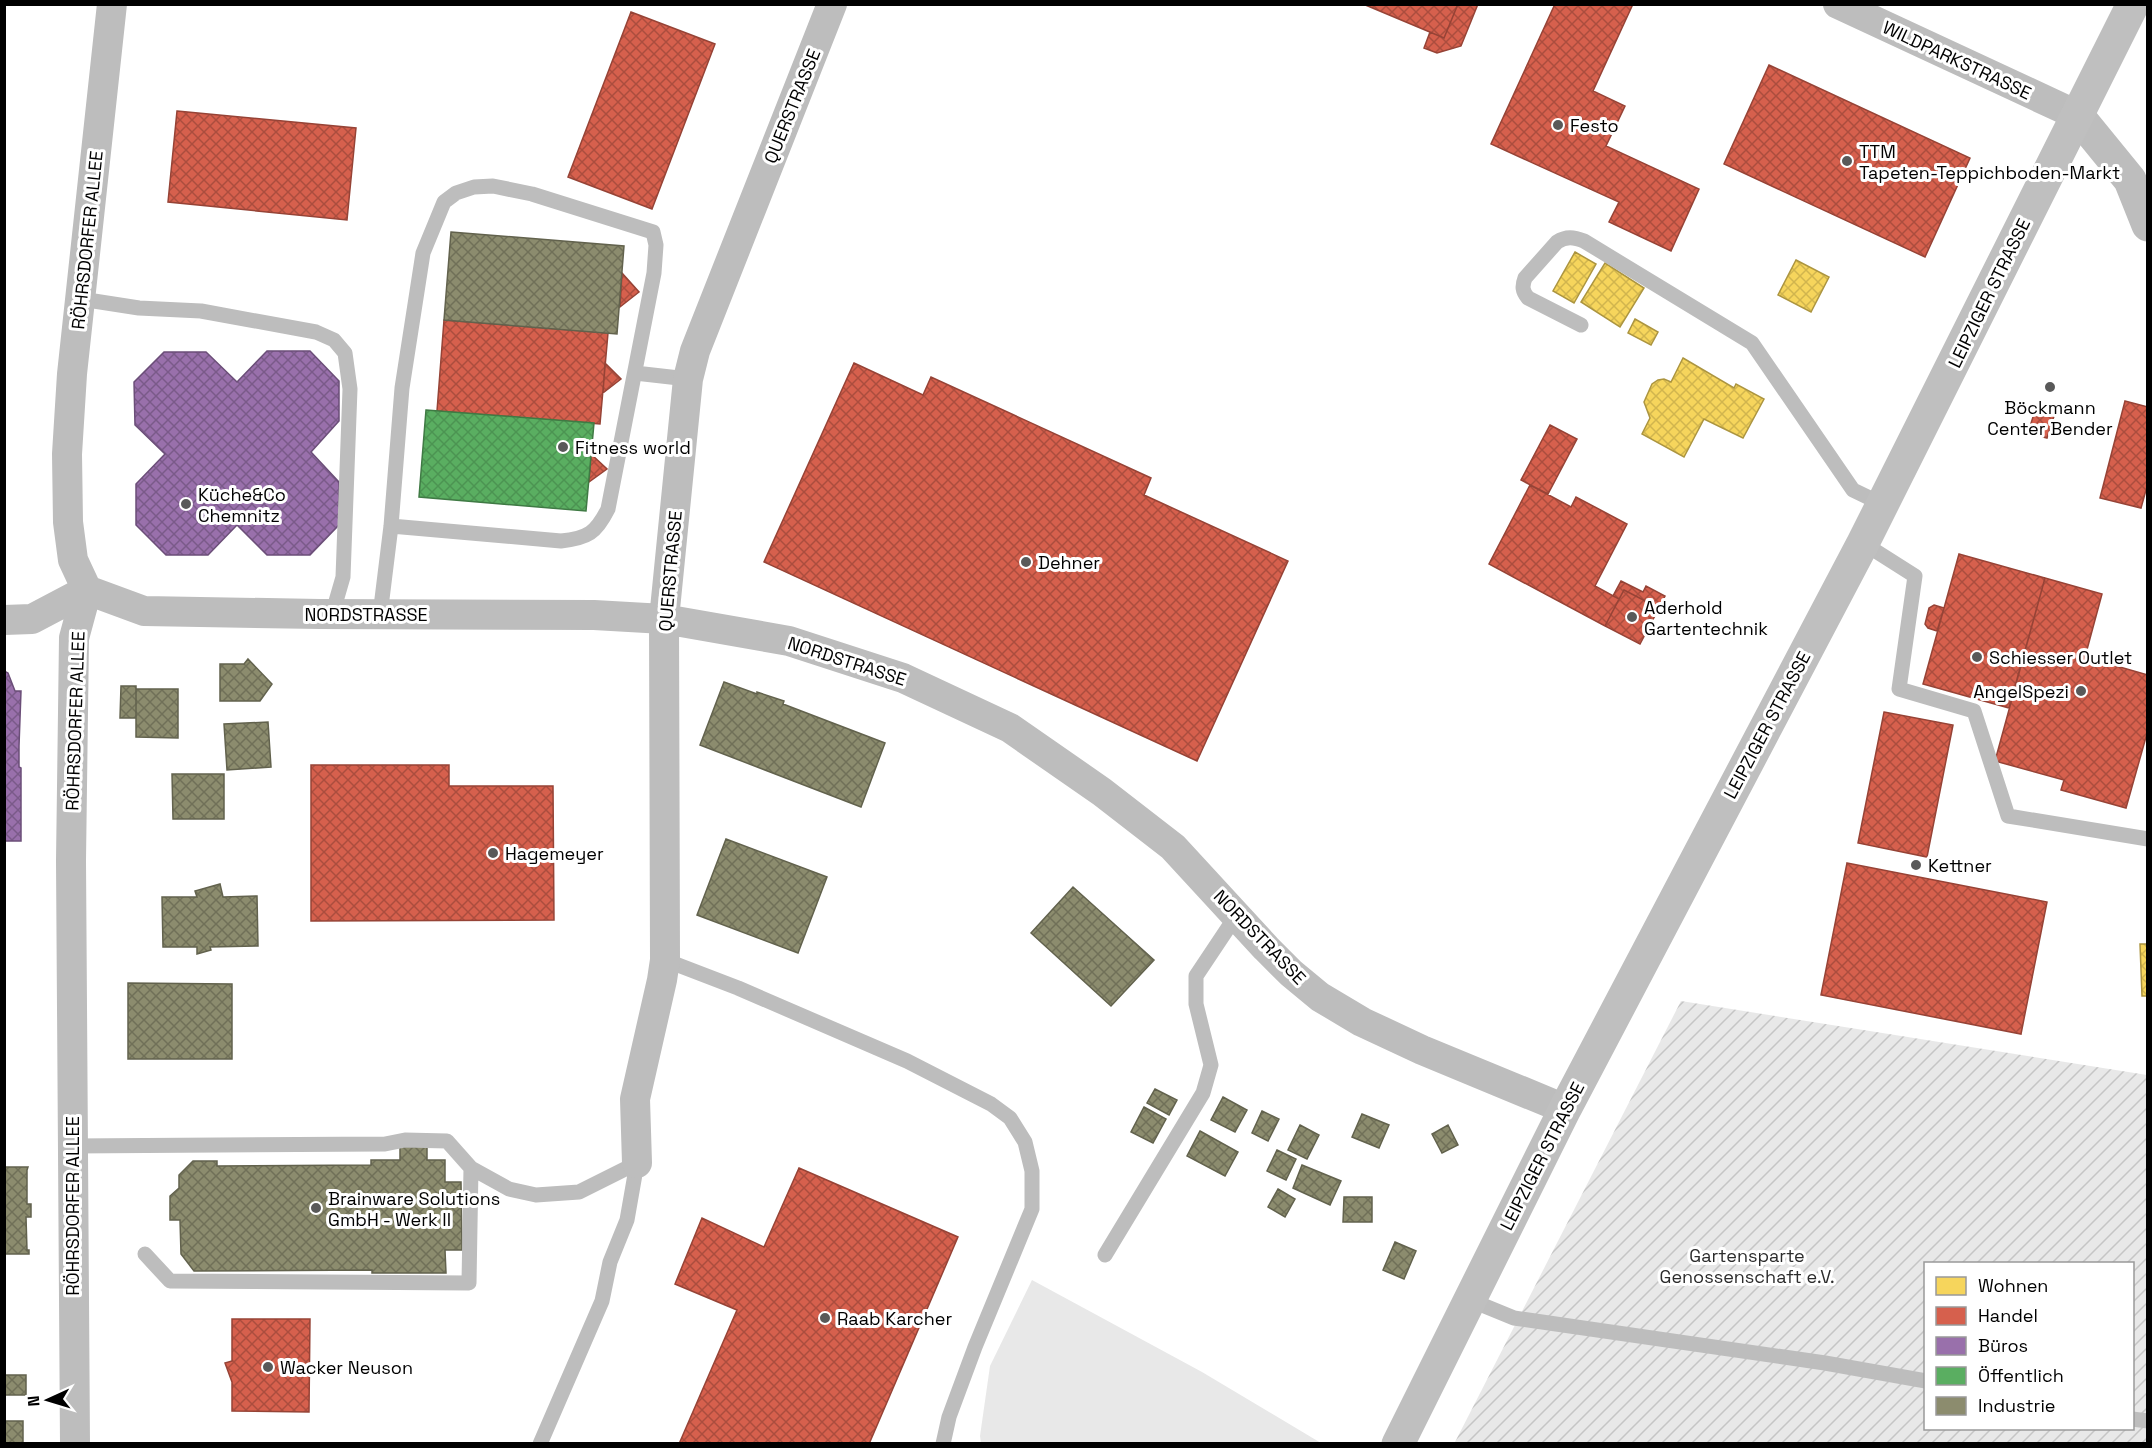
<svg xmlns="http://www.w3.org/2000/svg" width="2152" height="1448" viewBox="0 0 2152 1448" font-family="'Space Grotesk',sans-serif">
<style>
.grass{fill:#e8e8e8}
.garden{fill:url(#garden-furrows);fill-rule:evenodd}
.homes{fill:url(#homes-cross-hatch);stroke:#ac9540;stroke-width:1.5}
.shops{fill:url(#shops-cross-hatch);stroke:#964336;stroke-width:1.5}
.offices{fill:url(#offices-cross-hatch);stroke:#6b4e78;stroke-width:1.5}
.public{fill:url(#public-cross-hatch);stroke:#3f7a44;stroke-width:1.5}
.industry{fill:url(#industry-cross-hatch);stroke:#62624d;stroke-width:1.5}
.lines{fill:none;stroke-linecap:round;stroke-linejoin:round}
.service{stroke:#bdbdbd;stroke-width:15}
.minor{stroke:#bdbdbd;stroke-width:30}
.tertiary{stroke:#bdbdbd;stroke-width:33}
.secondary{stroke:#bfbfbf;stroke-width:33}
.poi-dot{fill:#595959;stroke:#fff;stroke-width:2}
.labels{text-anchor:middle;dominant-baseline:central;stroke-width:6;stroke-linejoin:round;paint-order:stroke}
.street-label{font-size:18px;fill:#000;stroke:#fff}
.poi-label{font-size:18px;fill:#000;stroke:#fff;text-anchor:start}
.park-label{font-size:18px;fill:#2c2c2c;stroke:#fff}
</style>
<defs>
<pattern id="garden-furrows" width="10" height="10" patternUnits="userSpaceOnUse" patternTransform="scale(1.5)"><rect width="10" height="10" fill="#e8e8e8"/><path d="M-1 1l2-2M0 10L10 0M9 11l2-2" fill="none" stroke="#c5c5c5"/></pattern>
<pattern id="homes-cross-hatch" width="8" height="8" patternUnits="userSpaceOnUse" patternTransform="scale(1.5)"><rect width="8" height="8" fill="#f6d55c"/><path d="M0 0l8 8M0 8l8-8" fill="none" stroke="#d1b54e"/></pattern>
<pattern id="shops-cross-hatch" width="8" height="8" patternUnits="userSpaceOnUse" patternTransform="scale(1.5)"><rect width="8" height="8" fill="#d6604d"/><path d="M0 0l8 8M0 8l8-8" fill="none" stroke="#ab4d3e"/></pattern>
<pattern id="offices-cross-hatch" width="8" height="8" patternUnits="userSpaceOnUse" patternTransform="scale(1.5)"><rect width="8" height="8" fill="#9970ab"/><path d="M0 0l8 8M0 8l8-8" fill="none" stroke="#7a5a89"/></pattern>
<pattern id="public-cross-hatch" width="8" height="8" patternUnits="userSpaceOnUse" patternTransform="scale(1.5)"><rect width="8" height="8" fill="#5aae61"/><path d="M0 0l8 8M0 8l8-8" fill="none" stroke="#4c9452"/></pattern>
<pattern id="industry-cross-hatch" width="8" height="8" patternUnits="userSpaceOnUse" patternTransform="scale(1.5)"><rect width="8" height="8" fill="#8c8c6e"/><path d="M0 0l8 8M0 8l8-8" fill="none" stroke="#707058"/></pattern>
</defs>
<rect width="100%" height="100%" fill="#fff"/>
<path class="grass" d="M 1032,1280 L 1202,1372 L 1321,1443 L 981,1443 L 980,1436 L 990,1366 Z"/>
<path class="garden" d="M 1681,1001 L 2147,1075 L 2147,1443 L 1454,1444 ZM 1926,1264 L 2132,1264 L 2132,1428 L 1926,1428 Z"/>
<path class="homes" d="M 1575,252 L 1596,264 L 1574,303 L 1553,291 Z
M 1796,260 L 1829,277 L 1811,312 L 1778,295 Z
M 1605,263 L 1644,288 L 1620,327 L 1581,302 Z
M 1635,319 L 1658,332 L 1651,345 L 1628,333 Z
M 1683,358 L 1734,388 L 1736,384 L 1764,399 L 1743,438 L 1704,419 L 1684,457 L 1642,434 L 1650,418 L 1644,402 L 1652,384 L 1658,380 L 1664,379 L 1671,382 Z
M 2140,944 L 2148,944 L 2148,996 L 2142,996 Z"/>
<path class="shops" d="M 1363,4 L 1458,4 L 1444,38 Z
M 1458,4 L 1478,4 L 1461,46 L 1437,53 L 1424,48 L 1430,32 L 1444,38 Z
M 1555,4 L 1633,4 L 1593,91 L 1625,106 L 1606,146 L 1699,189 L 1671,251 L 1609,222 L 1619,202 L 1491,144 Z
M 631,12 L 715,44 L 652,209 L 568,177 Z
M 1769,65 L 1970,158 L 1925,257 L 1724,164 Z
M 177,111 L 356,128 L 347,220 L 168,202 Z
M 622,273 L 639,292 L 620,307 Z
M 444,320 L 608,333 L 600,424 L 437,411 Z
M 605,363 L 621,379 L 603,393 Z
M 854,363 L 923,395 L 931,377 L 1151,478 L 1144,495 L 1288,561 L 1197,761 L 764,562 Z
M 2125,401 L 2148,407 L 2148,483 L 2141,508 L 2100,498 Z
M 2037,404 L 2056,410 L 2047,438 L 2028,433 Z
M 1550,425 L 1577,439 L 1548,494 L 1521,480 Z
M 591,454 L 607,469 L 589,482 Z
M 1530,485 L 1571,507 L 1576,497 L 1627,524 L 1595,586 L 1619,599 L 1605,626 L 1489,564 Z
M 1959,554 L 2045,578 L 2009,708 L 1923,684 Z
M 2045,578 L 2102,594 L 2085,657 L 2148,675 L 2148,730 L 2126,808 L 2061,790 L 2064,780 L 1995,761 Z
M 1621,581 L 1643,592 L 1646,586 L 1665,596 L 1659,608 L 1624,590 L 1619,599 L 1613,596 Z
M 1624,590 L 1659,608 L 1640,644 L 1605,626 Z
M 1934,605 L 1944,608 L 1937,631 L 1928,628 L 1925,624 L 1929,608 Z
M 1884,712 L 1953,725 L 1927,857 L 1858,843 Z
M 311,765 L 449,765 L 449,786 L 553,786 L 554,920 L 311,921 Z
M 1847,863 L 2047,902 L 2021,1034 L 1821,995 Z
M 799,1168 L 958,1237 L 869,1444 L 679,1444 L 737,1310 L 675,1284 L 702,1218 L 764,1247 Z
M 232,1319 L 310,1319 L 309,1412 L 232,1411 L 232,1382 L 225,1363 L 232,1361 Z"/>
<path class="offices" d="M 267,351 L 310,351 L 339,381 L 339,421 L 311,452 L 339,482 L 339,525 L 310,555 L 267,555 L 237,525 L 208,555 L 166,555 L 136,525 L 136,484 L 165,454 L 135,425 L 134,382 L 164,352 L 206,352 L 237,382 Z
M 4,671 L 8,673 L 15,691 L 21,691 L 19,746 L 19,767 L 21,768 L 21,841 L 4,841 Z"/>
<path class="public" d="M 426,410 L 594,423 L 586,511 L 419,497 Z"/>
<path class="industry" d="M 451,232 L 624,246 L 617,334 L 444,320 Z
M 248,659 L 272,684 L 260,701 L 220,701 L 220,664 L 244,664 Z
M 724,682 L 757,694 L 757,692 L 784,701 L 783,704 L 885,743 L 861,807 L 700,745 Z
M 121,686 L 136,686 L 136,718 L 120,718 Z
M 136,689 L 178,689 L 178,738 L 136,737 Z
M 268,722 L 271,767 L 227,770 L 224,724 Z
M 172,774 L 224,774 L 224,819 L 173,819 Z
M 726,839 L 827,877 L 798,953 L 697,915 Z
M 220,884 L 223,897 L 257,896 L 258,946 L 210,947 L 211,950 L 197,954 L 197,947 L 163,947 L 162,897 L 197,897 L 195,891 Z
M 1073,887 L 1154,960 L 1111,1006 L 1031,933 Z
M 128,983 L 232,984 L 232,1059 L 128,1059 Z
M 1155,1089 L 1177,1100 L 1169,1115 L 1147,1103 Z
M 1223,1097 L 1247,1110 L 1235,1132 L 1211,1120 Z
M 1144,1107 L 1166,1119 L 1153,1143 L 1131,1132 Z
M 1262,1111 L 1279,1119 L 1268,1141 L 1252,1133 Z
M 1362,1114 L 1389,1125 L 1379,1148 L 1352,1137 Z
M 1300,1125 L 1319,1135 L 1307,1159 L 1288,1150 Z
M 1448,1125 L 1458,1145 L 1442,1153 L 1432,1134 Z
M 1200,1131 L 1238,1152 L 1225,1176 L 1187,1156 Z
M 427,1146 L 427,1160 L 445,1160 L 445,1182 L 461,1182 L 462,1250 L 445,1250 L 446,1273 L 372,1273 L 372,1270 L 194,1271 L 181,1254 L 180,1220 L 170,1220 L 170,1196 L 179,1188 L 179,1175 L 193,1161 L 217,1161 L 217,1166 L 371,1165 L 371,1160 L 400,1160 L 400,1147 Z
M 1277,1150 L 1296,1159 L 1286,1180 L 1267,1171 Z
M 1302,1165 L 1341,1181 L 1330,1205 L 1293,1188 Z
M 4,1167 L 28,1167 L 27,1170 L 27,1204 L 31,1204 L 31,1217 L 26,1217 L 27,1250 L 29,1250 L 29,1254 L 4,1254 Z
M 1278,1189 L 1295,1199 L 1285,1217 L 1268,1207 Z
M 1344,1197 L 1372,1197 L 1372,1222 L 1343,1222 Z
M 1395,1242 L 1416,1251 L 1404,1279 L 1383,1270 Z
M 4,1375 L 26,1375 L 26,1395 L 4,1395 Z
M 4,1421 L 23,1421 L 23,1444 L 4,1444 Z"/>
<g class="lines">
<path class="service" d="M 81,299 L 139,308 L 201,311 L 316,332 L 334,340 L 345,353 L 350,389 L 343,577 L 332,615
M 1581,325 L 1528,298 C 1522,291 1522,286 1525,278 L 1557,242 C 1566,236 1574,237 1584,241 L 1752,343 L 1853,490 L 1882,504
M 635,373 L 688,379
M 1863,543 L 1915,576 L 1899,689 L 1974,711 L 2008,816 L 2148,839
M 380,615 L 391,526 L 402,388 L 423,253 L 444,202 L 456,193 L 474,187 L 493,186 L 532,194 L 653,232 L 656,245 L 654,273 L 608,509 C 596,533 588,538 561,541 L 391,526
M 665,960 L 738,988 L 907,1061 L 991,1104 L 1010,1118 L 1025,1142 L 1032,1171 L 1032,1209 L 975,1347 L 949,1417 L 943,1444
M 72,1146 L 385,1144 L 405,1140 L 447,1141 L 471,1168 L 509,1189 L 536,1195 L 579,1192 L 637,1163
M 145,1254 L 170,1281 L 469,1283 L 471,1168
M 1105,1255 L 1203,1093 L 1211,1065 L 1196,1004 L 1196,976 L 1236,916
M 1470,1300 L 1514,1318 L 1825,1363 L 1926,1381
M 2132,1419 L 2148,1421
M 540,1444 L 602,1301 L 610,1262 L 627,1220 L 637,1163"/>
<path class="minor" d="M 1838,4 L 2077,115
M 4,620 L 32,619 L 87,590 L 144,611 L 320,614 L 594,615 L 664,619 L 789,641 L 903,678 L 1010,728 L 1102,792 L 1173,847 L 1266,948 L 1291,973 L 1320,997 L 1362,1022 L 1422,1050 L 1565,1109
M 637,1163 L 635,1099 L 662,980 L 665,960 L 664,619 L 688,379 L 695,351 L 832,4
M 75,1444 L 71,861 L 74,638 L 87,590 L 73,560 L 68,522 L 67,454 L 72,374 L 112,4"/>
<path class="tertiary" d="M 2077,115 L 2130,180 L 2148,225"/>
<path class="secondary" d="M 1398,1444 L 1565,1109 L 1863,543 L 2133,4"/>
</g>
<g class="poi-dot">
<circle cx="1558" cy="125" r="6"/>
<circle cx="1847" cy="161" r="6"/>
<circle cx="2050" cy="387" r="6"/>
<circle cx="563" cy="447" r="6"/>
<circle cx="186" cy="504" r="6"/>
<circle cx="1026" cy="562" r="6"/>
<circle cx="1632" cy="617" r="6"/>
<circle cx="1977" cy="657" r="6"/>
<circle cx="2081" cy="691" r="6"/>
<circle cx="493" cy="853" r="6"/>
<circle cx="1916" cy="865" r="6"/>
<circle cx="316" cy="1208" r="6"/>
<circle cx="825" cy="1318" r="6"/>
<circle cx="268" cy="1367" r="6"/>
</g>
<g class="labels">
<g class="street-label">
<text transform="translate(1957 60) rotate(25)">WILDPARKSTRASSE</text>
<text transform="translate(792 106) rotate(-68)">QUERSTRASSE</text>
<text transform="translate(87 240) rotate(-84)">RÖHRSDORFER ALLEE</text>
<text transform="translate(1989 293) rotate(-64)">LEIPZIGER STRASSE</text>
<text transform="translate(670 571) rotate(-85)">QUERSTRASSE</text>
<text x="366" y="614">NORDSTRASSE</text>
<text transform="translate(847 661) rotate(18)">NORDSTRASSE</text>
<text transform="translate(75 721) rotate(-88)">RÖHRSDORFER ALLEE</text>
<text transform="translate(1767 725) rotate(-62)">LEIPZIGER STRASSE</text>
<text transform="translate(1260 937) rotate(46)">NORDSTRASSE</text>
<text transform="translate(1542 1156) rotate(-63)">LEIPZIGER STRASSE</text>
<text transform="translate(72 1206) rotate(-90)">RÖHRSDORFER ALLEE</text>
</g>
<g class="poi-label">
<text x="1570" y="125">Festo</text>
<text x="1859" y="151">TTM<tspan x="1859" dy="21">Tapeten-Teppichboden-Markt</tspan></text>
<text x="2050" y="407" text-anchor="middle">Böckmann<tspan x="2050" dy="21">Center Bender</tspan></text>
<text x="575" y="447">Fitness world</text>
<text x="198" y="494">Küche&amp;Co<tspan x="198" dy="21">Chemnitz</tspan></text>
<text x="1038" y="562">Dehner</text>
<text x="1644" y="607">Aderhold<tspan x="1644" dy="21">Gartentechnik</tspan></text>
<text x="1989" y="657">Schiesser Outlet</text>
<text x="2069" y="691" text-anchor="end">AngelSpezi</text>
<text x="505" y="853">Hagemeyer</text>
<text x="1928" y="865">Kettner</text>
<text x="328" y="1198">Brainware Solutions<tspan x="328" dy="21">GmbH - Werk II</tspan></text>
<text x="837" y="1318">Raab Karcher</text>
<text x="280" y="1367">Wacker Neuson</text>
</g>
<g class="park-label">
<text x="1747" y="1255">Gartensparte<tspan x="1747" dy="21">Genossenschaft e.V.</tspan></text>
</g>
</g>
<rect width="2152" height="1448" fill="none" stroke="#000000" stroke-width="12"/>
<rect x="1924" y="1262" width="210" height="168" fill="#ffffff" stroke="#999999" stroke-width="1.5"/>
<rect x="1936" y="1277" width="30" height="18" fill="#f6d55c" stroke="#999999" stroke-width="1.5"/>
<text x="1978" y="1292" font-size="18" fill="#000000">Wohnen</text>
<rect x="1936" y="1307" width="30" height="18" fill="#d6604d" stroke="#999999" stroke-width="1.5"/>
<text x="1978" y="1322" font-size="18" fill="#000000">Handel</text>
<rect x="1936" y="1337" width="30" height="18" fill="#9970ab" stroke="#999999" stroke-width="1.5"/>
<text x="1978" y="1352" font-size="18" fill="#000000">Büros</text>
<rect x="1936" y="1367" width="30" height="18" fill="#5aae61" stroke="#999999" stroke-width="1.5"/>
<text x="1978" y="1382" font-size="18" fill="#000000">Öffentlich</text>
<rect x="1936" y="1397" width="30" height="18" fill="#8c8c6e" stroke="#999999" stroke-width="1.5"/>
<text x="1978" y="1412" font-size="18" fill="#000000">Industrie</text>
<g transform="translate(48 1400) rotate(266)" stroke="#ffffff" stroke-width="4.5" paint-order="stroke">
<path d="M0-4.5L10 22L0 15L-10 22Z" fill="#000000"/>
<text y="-9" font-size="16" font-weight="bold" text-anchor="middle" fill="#000000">N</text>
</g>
</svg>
